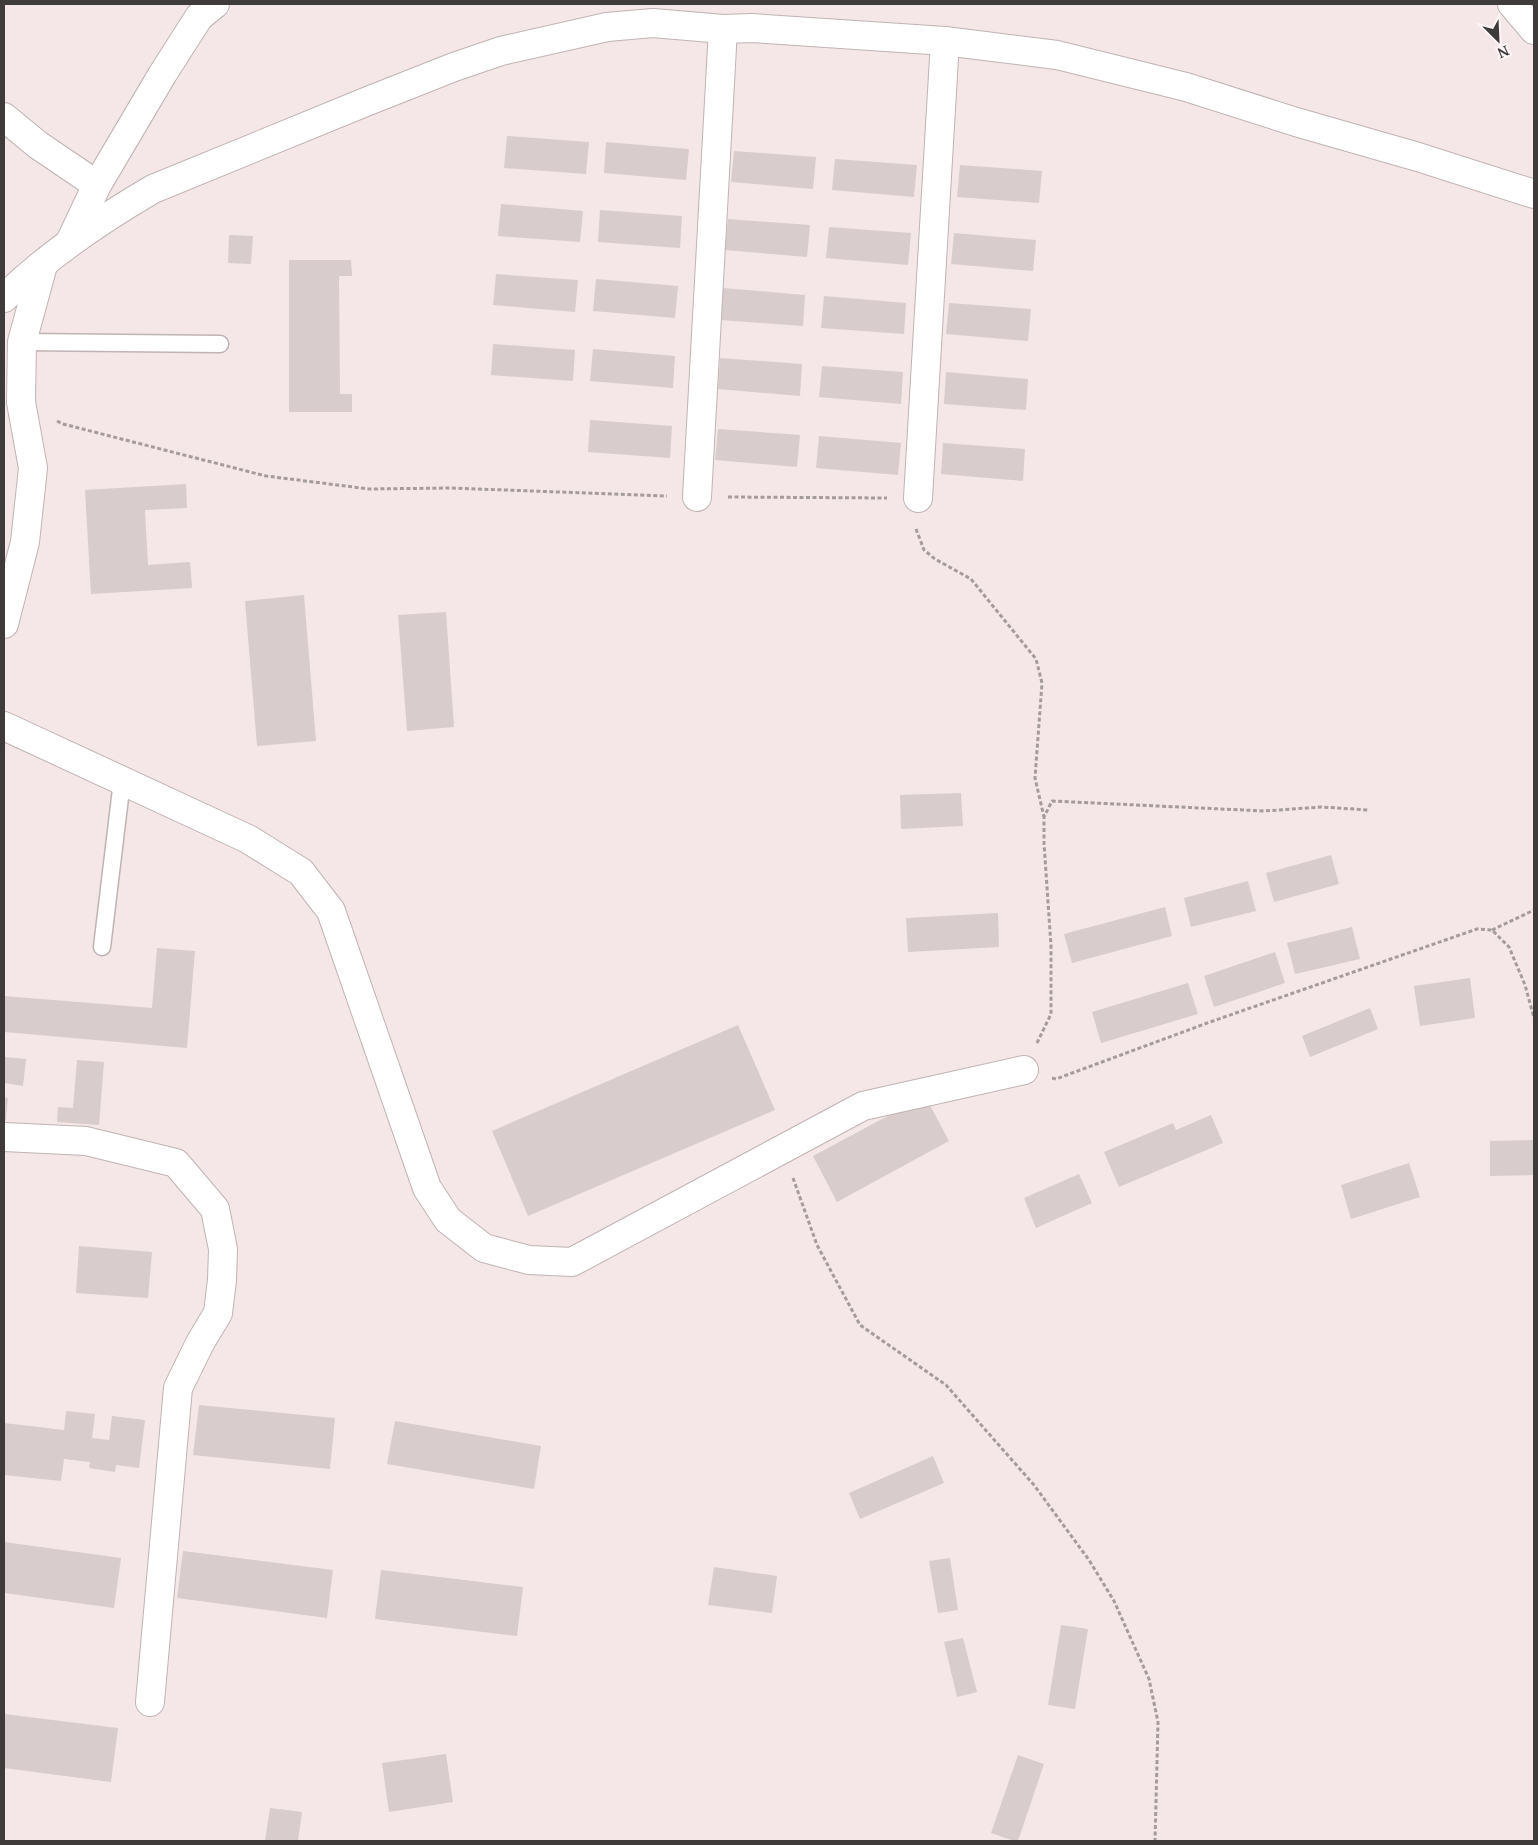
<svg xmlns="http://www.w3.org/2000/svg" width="1538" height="1845" viewBox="0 0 1538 1845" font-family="'Noto Serif',serif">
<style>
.building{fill:#d9cccc}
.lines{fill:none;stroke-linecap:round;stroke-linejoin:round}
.service-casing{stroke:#c0b3b3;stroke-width:19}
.minor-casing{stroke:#c0b3b3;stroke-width:30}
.secondary-casing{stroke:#c0b3b3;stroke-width:30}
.path{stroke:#a59b9b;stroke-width:3;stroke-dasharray:4 2.5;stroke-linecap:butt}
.service{stroke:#fff;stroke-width:16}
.minor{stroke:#fff;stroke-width:28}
.secondary{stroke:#fff;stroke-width:28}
</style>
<rect width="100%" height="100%" fill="#f5e7e7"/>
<path class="building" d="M 507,136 L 589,142 L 586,174 L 504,168 Z
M 606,142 L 689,149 L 686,180 L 604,173 Z
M 734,151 L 816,157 L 813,189 L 731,182 Z
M 835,159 L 917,165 L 914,197 L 832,190 Z
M 960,165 L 1042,171 L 1039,203 L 957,197 Z
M 501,204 L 583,211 L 580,242 L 498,236 Z
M 600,210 L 682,216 L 680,248 L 598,242 Z
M 728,219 L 810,225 L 807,257 L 725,250 Z
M 829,227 L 911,233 L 908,265 L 826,258 Z
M 954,233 L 1036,240 L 1033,271 L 951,264 Z
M 229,235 L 253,236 L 251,264 L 228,263 Z
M 289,260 L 351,260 L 352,276 L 339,276 L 340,394 L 352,394 L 352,412 L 289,412 Z
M 496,274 L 578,280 L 575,312 L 493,305 Z
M 596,279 L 678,286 L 675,318 L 593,311 Z
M 723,288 L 805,295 L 803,326 L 720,320 Z
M 824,296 L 906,303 L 904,334 L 821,328 Z
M 949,303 L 1031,309 L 1028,341 L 946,334 Z
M 493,344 L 575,350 L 573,381 L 491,375 Z
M 593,349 L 675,356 L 673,388 L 590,381 Z
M 720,358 L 802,364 L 800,396 L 718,389 Z
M 822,366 L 903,372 L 901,404 L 819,397 Z
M 946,372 L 1028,379 L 1026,410 L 944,404 Z
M 590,420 L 672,426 L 670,458 L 588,452 Z
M 718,429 L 800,435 L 797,467 L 715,460 Z
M 819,436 L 901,443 L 898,475 L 816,468 Z
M 943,443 L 1025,449 L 1023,481 L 941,474 Z
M 186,484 L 187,508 L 145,510 L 148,565 L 190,562 L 192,588 L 91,594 L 85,490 Z
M 304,595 L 316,741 L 257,746 L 245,601 Z
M 446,612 L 454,727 L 407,731 L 398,615 Z
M 961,793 L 963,826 L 901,829 L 900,795 Z
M 1331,855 L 1339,884 L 1274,902 L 1266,873 Z
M 1248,881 L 1256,911 L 1191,927 L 1184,898 Z
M 1165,907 L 1172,936 L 1072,963 L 1064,934 Z
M 998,913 L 999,947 L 908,952 L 906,918 Z
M 1352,927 L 1360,959 L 1295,974 L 1287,943 Z
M 157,948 L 195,951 L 187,1048 L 4,1032 L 4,996 L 152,1008 Z
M 1275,952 L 1285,983 L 1214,1007 L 1204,976 Z
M 1470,978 L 1475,1018 L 1420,1026 L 1414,986 Z
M 1188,983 L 1198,1014 L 1101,1043 L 1092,1012 Z
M 1370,1008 L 1378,1029 L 1310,1057 L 1302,1036 Z
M 738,1025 L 775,1110 L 528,1216 L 492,1131 Z
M 4,1057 L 26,1059 L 23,1086 L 4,1083 Z
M 77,1060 L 104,1062 L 99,1125 L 57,1122 L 58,1107 L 73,1108 Z
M 925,1096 L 949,1141 L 837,1202 L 813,1156 Z
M 4,1097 L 8,1098 L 6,1120 L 4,1120 Z
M 1211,1115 L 1223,1143 L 1119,1187 L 1104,1152 L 1173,1123 L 1176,1130 Z
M 1534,1140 L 1534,1175 L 1490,1176 L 1490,1141 Z
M 1409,1163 L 1420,1197 L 1351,1219 L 1341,1185 Z
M 1079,1174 L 1092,1203 L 1036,1228 L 1024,1198 Z
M 79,1246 L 152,1252 L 148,1298 L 76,1293 Z
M 199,1405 L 335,1418 L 330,1469 L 193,1455 Z
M 66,1411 L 95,1414 L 92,1438 L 109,1440 L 112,1416 L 145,1420 L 139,1468 L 116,1465 L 115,1472 L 89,1468 L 90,1462 L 64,1459 L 61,1481 L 4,1475 L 4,1423 L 64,1430 Z
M 395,1421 L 541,1446 L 534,1489 L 387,1464 Z
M 933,1456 L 944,1483 L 860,1519 L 849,1493 Z
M 4,1542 L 121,1558 L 114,1608 L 4,1593 Z
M 183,1551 L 333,1570 L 327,1618 L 177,1598 Z
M 950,1558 L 958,1610 L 938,1613 L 929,1561 Z
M 714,1567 L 777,1576 L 772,1613 L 708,1605 Z
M 381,1570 L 523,1587 L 517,1636 L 375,1619 Z
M 1061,1625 L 1088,1629 L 1075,1709 L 1048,1705 Z
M 963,1638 L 977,1692 L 957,1697 L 944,1642 Z
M 4,1714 L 118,1728 L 111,1782 L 4,1768 Z
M 446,1754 L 453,1802 L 389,1812 L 382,1763 Z
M 1018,1755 L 1044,1764 L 1018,1841 L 1014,1841 L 991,1833 Z
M 270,1808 L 302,1812 L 298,1841 L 265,1841 Z"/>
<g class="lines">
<defs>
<path id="service" d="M 22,342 L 220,344
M 102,947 L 122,781"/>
<path id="minor" d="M 1512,4 L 1534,30
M 4,117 L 38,145 L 97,185
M 70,242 L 97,185 L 162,75 L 199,17 L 215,4
M 697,497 L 723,29
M 918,498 L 945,41
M 4,624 L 25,542 L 33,468 L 21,402 L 22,342 L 43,265
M 4,726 L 248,839 L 301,872 L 331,911 L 427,1188 L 448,1220 L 484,1248 L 529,1260 L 572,1262 L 863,1106 L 1024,1070
M 4,1137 L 86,1141 L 176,1163 L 215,1209 L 223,1249 L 222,1280 L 218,1313 L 200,1343 L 178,1388 L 150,1702"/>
<path id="secondary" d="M 4,298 C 48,255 100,220 153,189 L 368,101 L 454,67 L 501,51 L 607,27 L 653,23 L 723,29 L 752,28 L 945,41 L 1057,55 L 1186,87 L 1296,122 L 1418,157 L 1534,194"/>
</defs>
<use href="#service" class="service-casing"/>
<use href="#minor" class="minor-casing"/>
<use href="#secondary" class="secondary-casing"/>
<path class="path" d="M 57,421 L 63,424 L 266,476 L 369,489 L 451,488 L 667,496
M 728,497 L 887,498
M 916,529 L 924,550 L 935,559 L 971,579 L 1036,659 L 1042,683 L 1035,778 L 1044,817
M 1492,930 L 1534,910
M 1037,1043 L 1051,1014 L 1051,946 L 1044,843 L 1044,817 L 1052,801 L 1264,811 L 1321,807 L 1369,810
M 1052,1078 L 1056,1079 L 1210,1022 L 1477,929 L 1492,930 L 1509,947 L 1525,985 L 1534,1018
M 793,1178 L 817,1245 L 860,1325 L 946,1385 L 1034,1485 L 1089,1560 L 1114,1601 L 1149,1679 L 1158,1722 L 1155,1841"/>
<use href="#service" class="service"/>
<use href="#minor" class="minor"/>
<use href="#secondary" class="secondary"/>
</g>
<rect width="1538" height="1845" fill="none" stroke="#403b3b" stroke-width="10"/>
<g transform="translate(1498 40) rotate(156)" stroke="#fef6f6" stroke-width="4" paint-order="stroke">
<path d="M0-4L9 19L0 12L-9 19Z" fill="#403b3b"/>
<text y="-8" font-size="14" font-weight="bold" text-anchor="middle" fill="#403b3b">N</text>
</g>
</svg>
